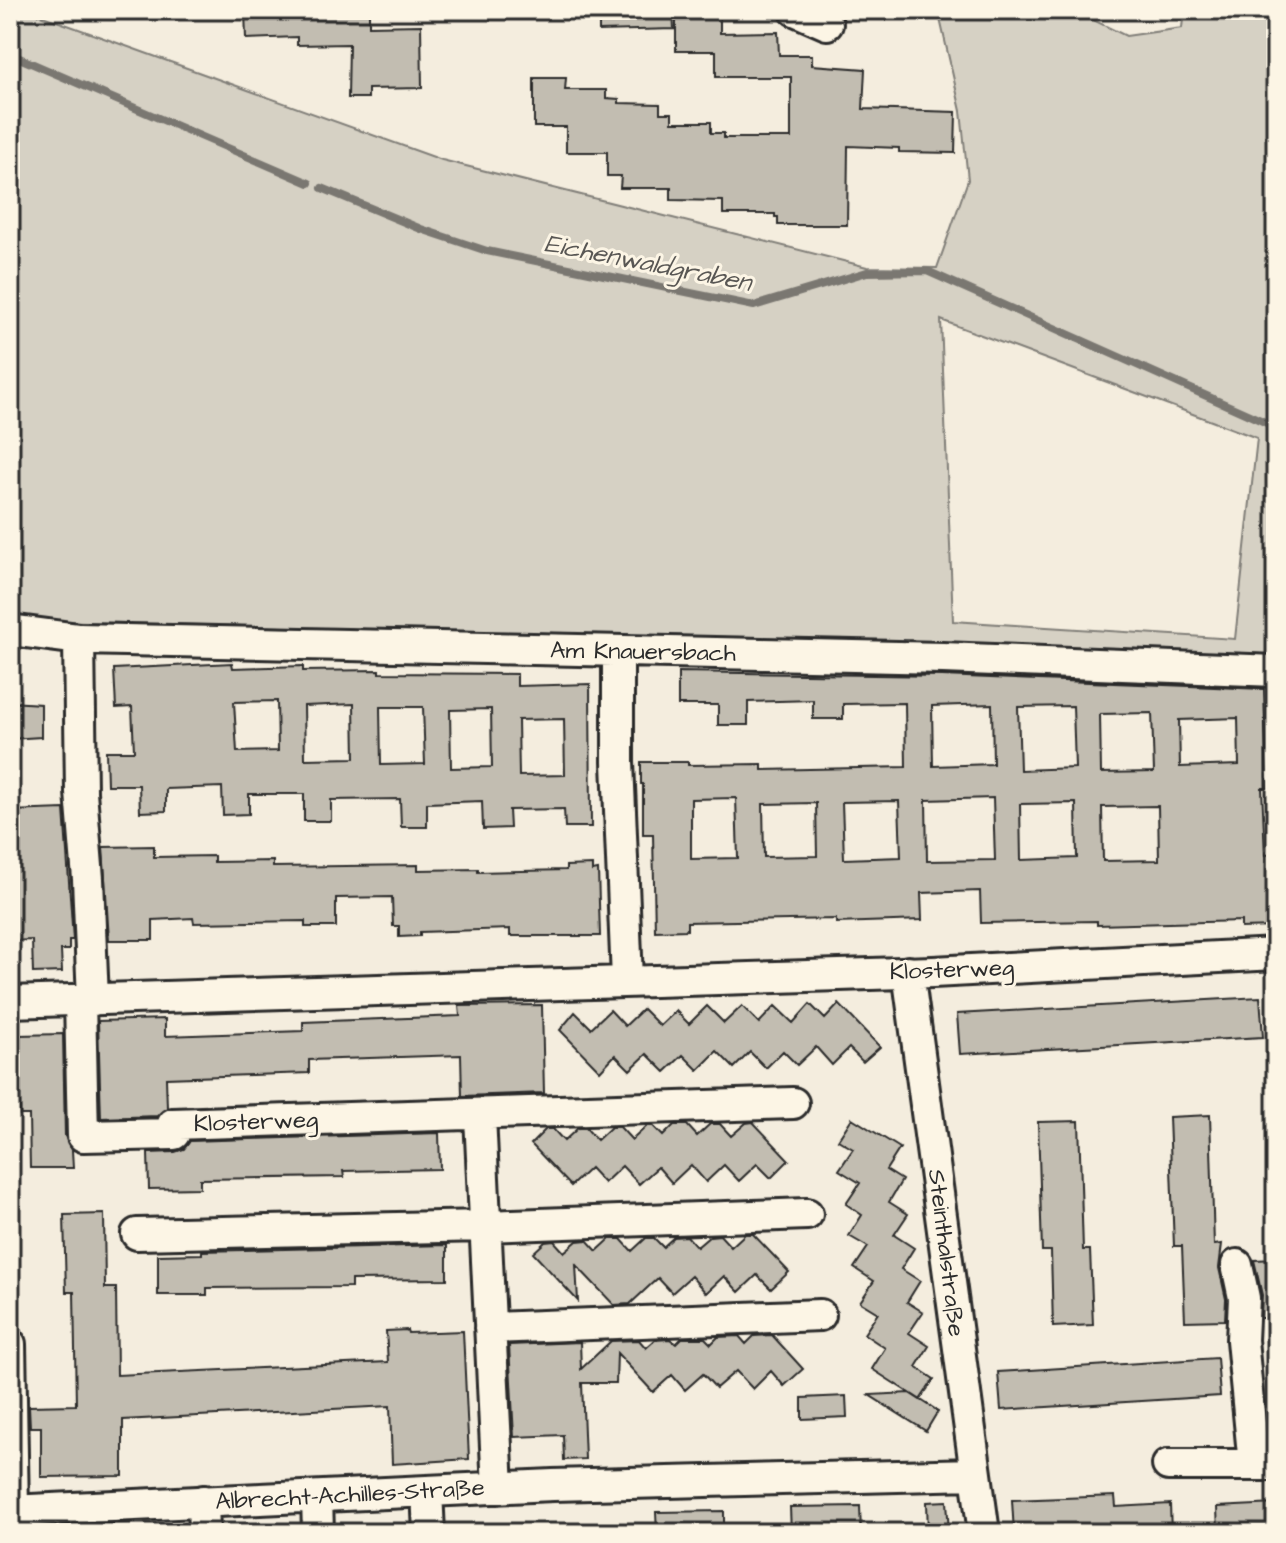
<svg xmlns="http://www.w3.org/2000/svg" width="1286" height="1543" viewBox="0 0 1286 1543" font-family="'Architects Daughter',sans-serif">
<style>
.green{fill:#d6d1c4;stroke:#807e78;stroke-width:2;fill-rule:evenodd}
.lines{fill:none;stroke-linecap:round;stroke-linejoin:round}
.stream{stroke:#7a7771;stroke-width:8}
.building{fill:#c2bdb1;stroke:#2b2b2b;stroke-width:2;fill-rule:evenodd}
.minor-casing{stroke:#2b2b2b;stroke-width:36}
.minor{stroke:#fcf5e5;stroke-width:30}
.labels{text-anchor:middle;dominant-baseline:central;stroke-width:6;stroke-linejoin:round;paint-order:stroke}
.street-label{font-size:24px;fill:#2b2b2b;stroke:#fcf5e5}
.water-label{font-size:26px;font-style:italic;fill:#595754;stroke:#fcf5e5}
</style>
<rect width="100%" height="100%" fill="#f4edde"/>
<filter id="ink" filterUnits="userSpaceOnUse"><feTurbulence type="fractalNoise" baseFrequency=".0125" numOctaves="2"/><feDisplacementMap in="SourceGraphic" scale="16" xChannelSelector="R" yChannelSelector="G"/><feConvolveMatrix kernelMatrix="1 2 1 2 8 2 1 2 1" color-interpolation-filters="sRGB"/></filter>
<g filter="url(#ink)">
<path class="green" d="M 10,10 L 26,10 L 442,160 L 867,267 L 937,268 L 968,180 L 961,111 L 938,10 L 1073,10 L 1126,36 L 1182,28 L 1184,10 L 1276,10 L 1276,660 L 954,644 L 10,620 ZM 941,320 L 1257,438 L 1235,639 L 953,621 Z"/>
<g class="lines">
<path class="stream" d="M 10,54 L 309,183
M 322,188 L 421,229 L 487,251 L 754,306 L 867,272 L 927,271 L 1276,427"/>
</g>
<path class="building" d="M 245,10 L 369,10 L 369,26 L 421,25 L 422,88 L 368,89 L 368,98 L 348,98 L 349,44 L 297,45 L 297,37 L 246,39 Z
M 599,10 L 673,10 L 674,29 L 599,31 Z
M 676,13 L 720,13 L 720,33 L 778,32 L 779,55 L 812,55 L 812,65 L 865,69 L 863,109 L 956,112 L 955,153 L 899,152 L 899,148 L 848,146 L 847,225 L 778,225 L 778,217 L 775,217 L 775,214 L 723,214 L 723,201 L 671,200 L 671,188 L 620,188 L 621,176 L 607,176 L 607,152 L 566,152 L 566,127 L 534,127 L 534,78 L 566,78 L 565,90 L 606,90 L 606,98 L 619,99 L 619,103 L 660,104 L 660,113 L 672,113 L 672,122 L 711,122 L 711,133 L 724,133 L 724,138 L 791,138 L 791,77 L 716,77 L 716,51 L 676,51 Z
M 232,663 L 233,668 L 303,666 L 303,671 L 379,670 L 379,673 L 517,674 L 517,686 L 590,684 L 591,827 L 565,827 L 564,809 L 509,810 L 510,828 L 483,829 L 482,801 L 427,803 L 427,827 L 401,827 L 400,799 L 331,800 L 331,821 L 304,821 L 304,794 L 249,794 L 249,814 L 223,815 L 222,787 L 166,789 L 166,811 L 140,812 L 139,785 L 107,785 L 106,751 L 134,751 L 132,707 L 116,708 L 114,669 ZM 277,701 L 278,751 L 237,752 L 234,702 ZM 354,704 L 355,758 L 305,759 L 304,706 ZM 380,707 L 423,707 L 425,764 L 381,765 ZM 491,709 L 492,767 L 451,768 L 450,710 ZM 564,719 L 565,775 L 519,776 L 518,720 Z
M 678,672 L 942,676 L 1264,689 L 1267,788 L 1262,788 L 1265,855 L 1274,854 L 1275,927 L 1241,928 L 1241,921 L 1097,925 L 1097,921 L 981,923 L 980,891 L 921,893 L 922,920 L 836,923 L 836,919 L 687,922 L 687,930 L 655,931 L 653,834 L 643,834 L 643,784 L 641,784 L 641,762 L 688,762 L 688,765 L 762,764 L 762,770 L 906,767 L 905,703 L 843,704 L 843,719 L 813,719 L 813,700 L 748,702 L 748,725 L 718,725 L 718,705 L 678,705 ZM 992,704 L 993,764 L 933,766 L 932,706 ZM 1073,706 L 1075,768 L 1020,770 L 1018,707 ZM 1152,713 L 1154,772 L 1101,773 L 1100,714 ZM 1238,718 L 1239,765 L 1180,767 L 1179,720 ZM 736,798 L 738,858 L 691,859 L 691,799 ZM 993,798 L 995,860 L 927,861 L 926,800 ZM 899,801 L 901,857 L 844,859 L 842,802 ZM 816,803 L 817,856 L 764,857 L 763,804 ZM 1076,803 L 1077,858 L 1021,860 L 1020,804 ZM 1158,806 L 1159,860 L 1103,861 L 1102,807 Z
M 10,702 L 41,704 L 41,737 L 10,739 Z
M 64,809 L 73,940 L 69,940 L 69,950 L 61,950 L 62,972 L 33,973 L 32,940 L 10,941 L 10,811 Z
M 154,846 L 154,857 L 214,856 L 214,862 L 273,861 L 273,867 L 418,865 L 418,870 L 478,869 L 478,872 L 566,870 L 566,866 L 592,865 L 592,871 L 598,870 L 600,936 L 510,936 L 510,929 L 420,932 L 420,936 L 399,937 L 399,926 L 393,926 L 392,897 L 336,898 L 336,927 L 305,927 L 305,921 L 194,923 L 193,918 L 153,920 L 153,940 L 109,940 L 103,847 Z
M 1260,997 L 1263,1037 L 960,1054 L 957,1014 Z
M 810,1004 L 825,1019 L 839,1004 L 880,1047 L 863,1062 L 849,1048 L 832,1065 L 816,1047 L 797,1065 L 783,1051 L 766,1068 L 750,1052 L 734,1068 L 717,1051 L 698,1070 L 683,1055 L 665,1072 L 647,1054 L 630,1070 L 615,1055 L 600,1071 L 560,1030 L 575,1012 L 591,1028 L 610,1010 L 625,1026 L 643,1009 L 660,1026 L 676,1011 L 689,1024 L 707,1006 L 724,1023 L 742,1006 L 759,1023 L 775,1006 L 793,1023 Z
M 542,1005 L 544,1093 L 462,1096 L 461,1055 L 309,1060 L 309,1073 L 166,1078 L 167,1108 L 157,1116 L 101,1118 L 98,1021 L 165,1019 L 165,1036 L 303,1031 L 303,1022 L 460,1016 L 459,1006 Z
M 63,1034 L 65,1136 L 72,1150 L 73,1168 L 30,1168 L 29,1115 L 20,1115 L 18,1035 Z
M 1210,1115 L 1214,1245 L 1222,1244 L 1219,1268 L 1226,1299 L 1225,1320 L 1185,1321 L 1182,1246 L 1174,1246 L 1169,1117 Z
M 852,1118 L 900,1148 L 886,1170 L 902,1180 L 889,1202 L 908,1214 L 894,1235 L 914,1248 L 901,1269 L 920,1281 L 907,1302 L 923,1312 L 909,1333 L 929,1346 L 916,1367 L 934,1379 L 920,1400 L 872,1369 L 885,1348 L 864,1334 L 878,1313 L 860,1302 L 874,1281 L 854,1268 L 868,1247 L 849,1236 L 862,1215 L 846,1204 L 860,1183 L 839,1170 L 853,1149 L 838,1140 Z
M 1079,1121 L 1083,1250 L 1090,1250 L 1093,1325 L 1053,1327 L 1051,1251 L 1042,1251 L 1038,1122 Z
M 753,1122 L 789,1160 L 771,1178 L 757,1164 L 739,1181 L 724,1165 L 706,1182 L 691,1165 L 672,1183 L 658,1167 L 639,1184 L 622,1166 L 604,1183 L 590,1168 L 571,1186 L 531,1144 L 546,1129 L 553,1129 L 564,1141 L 578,1128 L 586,1128 L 597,1140 L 611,1127 L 620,1127 L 632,1140 L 647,1126 L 653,1126 L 663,1136 L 674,1125 L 687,1125 L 697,1136 L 710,1124 L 720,1124 L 731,1136 L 746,1123 Z
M 439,1133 L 440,1169 L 343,1171 L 344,1177 L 200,1179 L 200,1188 L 149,1189 L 148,1153 L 175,1152 L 184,1149 L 190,1141 Z
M 104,1214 L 105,1288 L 116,1288 L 117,1375 L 388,1362 L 386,1331 L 407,1330 L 408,1333 L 463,1331 L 469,1459 L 392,1464 L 390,1406 L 123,1420 L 123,1476 L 41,1477 L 41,1427 L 30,1427 L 29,1406 L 76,1405 L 74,1292 L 66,1292 L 64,1215 Z
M 745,1234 L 753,1234 L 789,1272 L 771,1289 L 757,1275 L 739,1292 L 724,1276 L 706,1293 L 691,1276 L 672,1293 L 658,1278 L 630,1304 L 614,1305 L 576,1265 L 578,1301 L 533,1253 L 545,1242 L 554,1241 L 564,1252 L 577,1241 L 587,1240 L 597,1251 L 610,1239 L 621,1239 L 632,1251 L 646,1238 L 654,1238 L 663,1247 L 674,1237 L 687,1236 L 697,1247 L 710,1236 L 720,1235 L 731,1247 Z
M 447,1245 L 447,1279 L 351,1280 L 351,1287 L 207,1288 L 207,1295 L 158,1295 L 158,1255 L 202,1254 L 202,1251 Z
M 1276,1259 L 1276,1318 L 1261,1318 L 1262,1295 L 1254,1260 Z
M 772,1335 L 803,1369 L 784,1386 L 771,1371 L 753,1389 L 736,1371 L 716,1388 L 703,1374 L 685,1390 L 672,1375 L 653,1392 L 617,1353 L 616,1383 L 582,1383 L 585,1459 L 564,1460 L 563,1435 L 514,1437 L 509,1345 L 580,1342 L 581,1369 L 611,1341 L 639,1340 L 646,1348 L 655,1340 L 670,1339 L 676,1344 L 682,1338 L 705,1338 L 711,1344 L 718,1337 L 739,1336 L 746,1344 L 754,1336 Z
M 1217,1358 L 1220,1396 L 1001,1410 L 998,1372 Z
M 910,1393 L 938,1411 L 926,1431 L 869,1395 Z
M 846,1396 L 847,1417 L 802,1419 L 802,1398 Z
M 1115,1496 L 1116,1507 L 1170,1504 L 1171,1533 L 1014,1533 L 1012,1500 Z
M 947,1501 L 949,1533 L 928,1533 L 927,1502 Z
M 1276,1504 L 1276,1533 L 1218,1533 L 1217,1507 Z
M 860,1506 L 861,1533 L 791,1533 L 790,1507 Z
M 724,1511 L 724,1533 L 657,1533 L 656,1512 Z"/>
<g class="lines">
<defs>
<path id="minor" d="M 795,10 L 827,24
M 10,630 L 79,639 L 943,658 L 1276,671
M 79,639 L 81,792 L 88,879 L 93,1000
M 618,651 L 618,762 L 627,980
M 908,972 L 984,1533
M 80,1000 L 83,1136 L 174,1134 L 173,1124 L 793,1103
M 10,1002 L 933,972 L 1276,954
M 480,1116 L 498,1488
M 137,1234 L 484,1226 L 807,1214
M 1237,1265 L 1244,1298 L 1242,1340 L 1254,1465
M 490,1328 L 820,1315
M 10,1344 L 13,1511
M 1168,1465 L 1276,1465
M 427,1491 L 429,1533
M 317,1497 L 318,1533
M 203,1501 L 204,1533
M 10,1511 L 553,1485 L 975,1474"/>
</defs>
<use href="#minor" class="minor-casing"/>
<use href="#minor" class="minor"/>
</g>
</g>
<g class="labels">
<g class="street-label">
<text transform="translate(643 652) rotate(1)">Am Knauersbach</text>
<text transform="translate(952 970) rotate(-2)">Klosterweg</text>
<text transform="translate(256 1122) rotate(-2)">Klosterweg</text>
<text transform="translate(946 1253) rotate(83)">Steinthalstraße</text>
<text transform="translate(350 1495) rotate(-3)">Albrecht-Achilles-Straße</text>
</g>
<g class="water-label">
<text transform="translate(648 263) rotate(11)">Eichenwaldgraben</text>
</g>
</g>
<rect width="1286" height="1543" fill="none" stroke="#fcf5e5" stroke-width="40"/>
<rect x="20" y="20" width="1246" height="1503" fill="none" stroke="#2b2b2b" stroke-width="3" filter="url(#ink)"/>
</svg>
